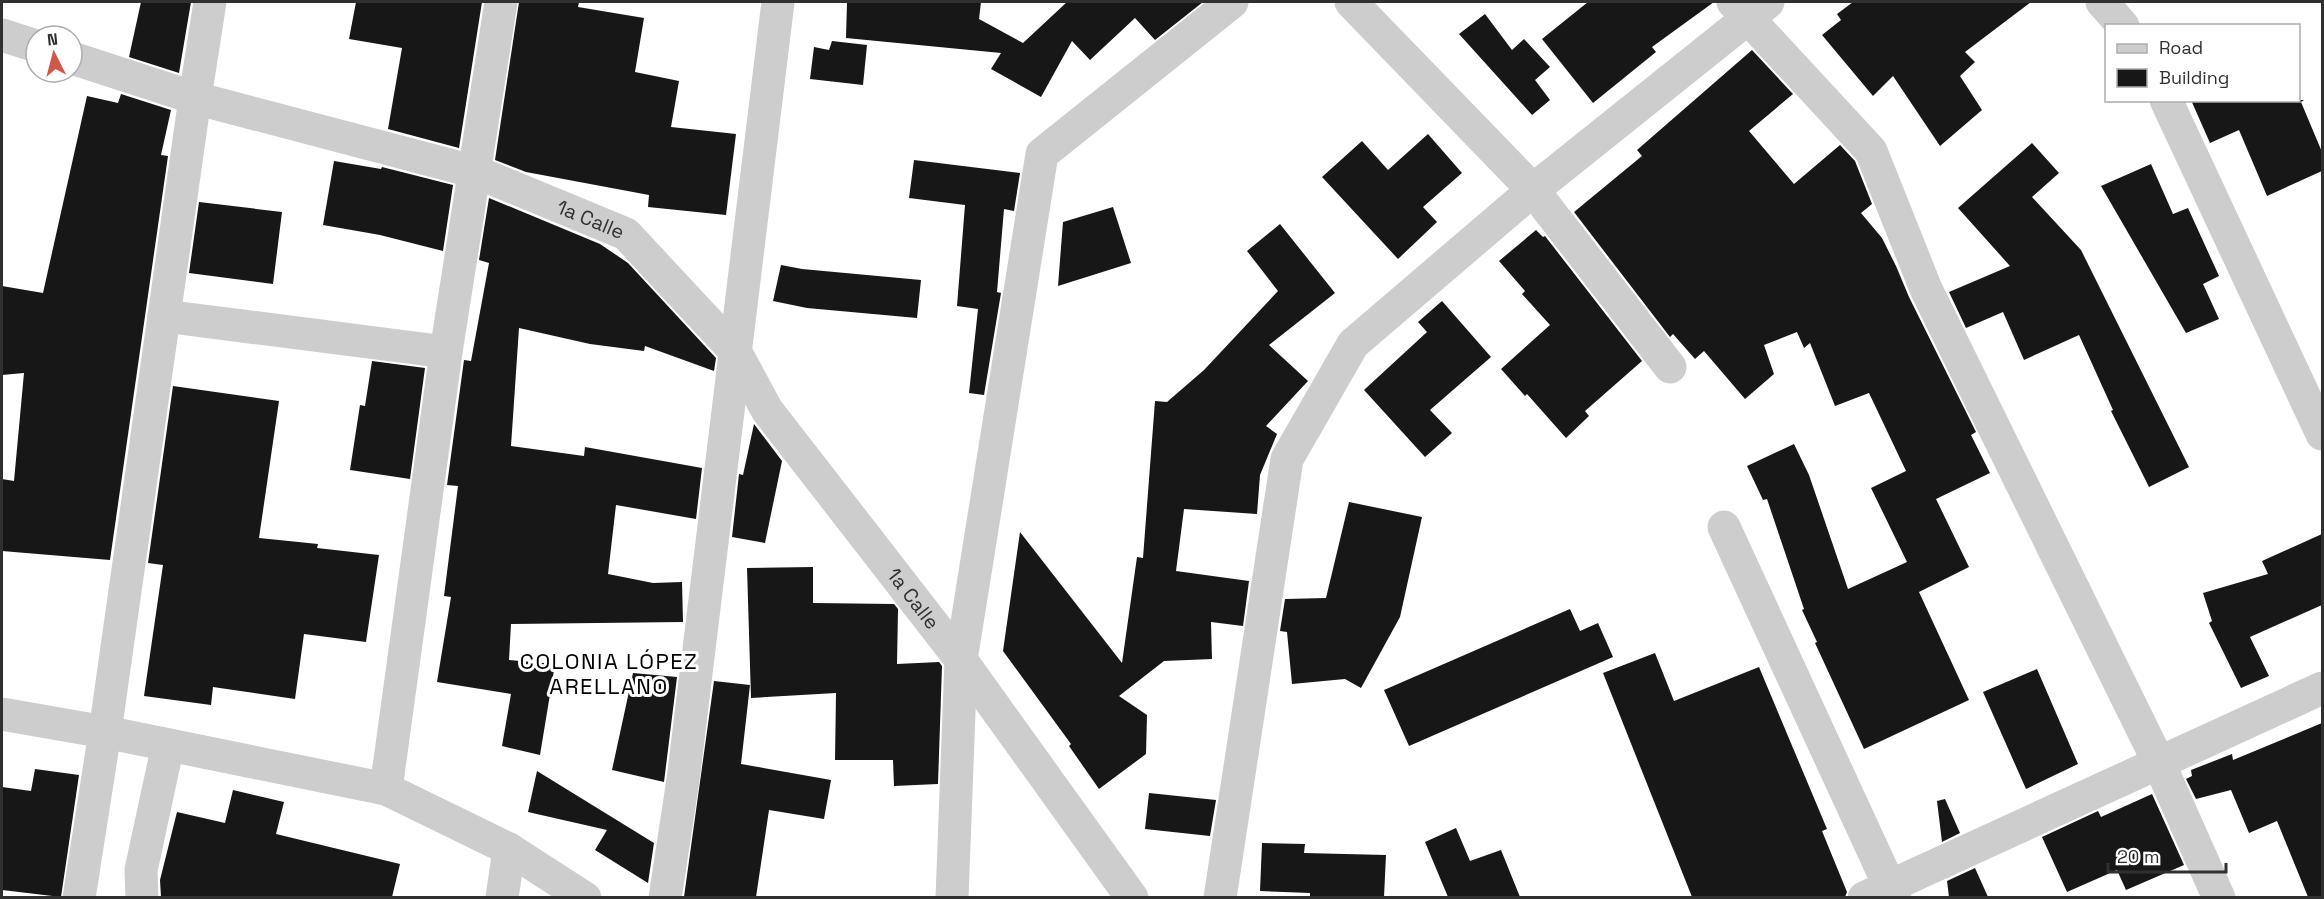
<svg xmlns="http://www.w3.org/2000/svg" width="2324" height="899" viewBox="0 0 2324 899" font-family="'Space Grotesk',sans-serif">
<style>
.building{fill:#171717}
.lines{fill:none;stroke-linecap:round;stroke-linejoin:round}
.minor{stroke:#cdcdcd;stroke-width:33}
.labels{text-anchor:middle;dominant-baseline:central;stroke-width:6;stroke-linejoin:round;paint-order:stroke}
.street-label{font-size:20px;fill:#303030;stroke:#fff}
.quarter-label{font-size:22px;letter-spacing:1.5px;fill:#000;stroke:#fff}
</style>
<rect width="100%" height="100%" fill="#fff"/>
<path class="building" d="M 141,2 L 191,2 L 179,73 L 129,57 Z
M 356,2 L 482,2 L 459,148 L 388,129 L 402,48 L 349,39 Z
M 519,2 L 579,2 L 578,7 L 644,18 L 635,72 L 679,81 L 671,127 L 736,134 L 726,215 L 648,207 L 649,195 L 526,172 L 495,160 Z
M 847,2 L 981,2 L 979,19 L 1023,43 L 1067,2 L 1203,2 L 1155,40 L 1135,18 L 1090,60 L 1072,41 L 1041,97 L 991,69 L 1001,53 L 846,38 Z
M 1588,2 L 1714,2 L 1652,47 L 1656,52 L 1593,103 L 1542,39 Z
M 1853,2 L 2031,2 L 1965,52 L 1975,62 L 1960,76 L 1982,110 L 1940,146 L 1893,76 L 1873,96 L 1822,35 L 1841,20 L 1837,14 Z
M 1485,14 L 1512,50 L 1524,39 L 1550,67 L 1535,80 L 1550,100 L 1532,115 L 1459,34 Z
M 832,41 L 867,45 L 863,85 L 810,79 L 814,47 L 829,50 Z
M 1752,50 L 1793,94 L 1749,131 L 1794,184 L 1840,145 L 1855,161 L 1872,204 L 1861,213 L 1882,238 L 1896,266 L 1909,297 L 1976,432 L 1971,435 L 1990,473 L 1936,499 L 1969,567 L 1919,592 L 1969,700 L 1864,749 L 1815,643 L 1817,642 L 1802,610 L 1804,609 L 1767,499 L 1763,500 L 1747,466 L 1794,444 L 1809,475 L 1848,589 L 1907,562 L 1871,488 L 1906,471 L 1869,393 L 1835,406 L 1810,343 L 1804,348 L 1797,332 L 1764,345 L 1774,374 L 1745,399 L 1704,351 L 1695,359 L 1673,334 L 1670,337 L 1574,212 L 1642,156 L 1637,150 Z
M 121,94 L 171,110 L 161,155 L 168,156 L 110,560 L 2,551 L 2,479 L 14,481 L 24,373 L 2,375 L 2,286 L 43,293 L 87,96 L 118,103 Z
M 2191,100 L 2304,100 L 2301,102 L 2322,152 L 2322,171 L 2267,196 L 2239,130 L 2210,143 Z
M 1428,134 L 1462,173 L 1423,207 L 1437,222 L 1398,259 L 1322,177 L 1362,141 L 1388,170 Z
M 2032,143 L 2059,173 L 2032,197 L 2081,250 L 2189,467 L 2149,487 L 2111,411 L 2113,410 L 2079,335 L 2024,360 L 2003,312 L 1966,328 L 1949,292 L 2010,266 L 1958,208 Z
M 914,160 L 1020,173 L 1014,211 L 1004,209 L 997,292 L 1001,293 L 984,395 L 969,393 L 978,309 L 957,306 L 965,205 L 909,198 Z
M 334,161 L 381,169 L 382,167 L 453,185 L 443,251 L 380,235 L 323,225 Z
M 2151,164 L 2173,214 L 2188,208 L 2219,276 L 2203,284 L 2219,319 L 2186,333 L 2101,186 Z
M 489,198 L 600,244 L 628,263 L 716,358 L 714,371 L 645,346 L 644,351 L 590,344 L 519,328 L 511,446 L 584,456 L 585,447 L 702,468 L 696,519 L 616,505 L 608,574 L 653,583 L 682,582 L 683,622 L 511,624 L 509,660 L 555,664 L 540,755 L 502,746 L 511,694 L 437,682 L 451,597 L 444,596 L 458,486 L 447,485 L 464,360 L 471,361 L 489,263 L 479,260 Z
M 199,202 L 282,212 L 273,284 L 189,273 Z
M 1113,207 L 1131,263 L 1058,286 L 1063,222 Z
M 1280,224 L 1335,293 L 1269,345 L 1308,381 L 1266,426 L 1277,434 L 1260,475 L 1257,514 L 1184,509 L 1176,571 L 1249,581 L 1243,626 L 1211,622 L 1212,659 L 1164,661 L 1119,696 L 1147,715 L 1146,754 L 1099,789 L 1069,746 L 1071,744 L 1003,651 L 1020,532 L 1122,663 L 1137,557 L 1143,558 L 1155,401 L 1167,402 L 1204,370 L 1278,291 L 1247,251 Z
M 1536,230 L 1543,237 L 1545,236 L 1642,361 L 1585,411 L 1589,416 L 1566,438 L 1527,394 L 1525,396 L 1501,369 L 1550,325 L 1522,294 L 1525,291 L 1499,261 Z
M 781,265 L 802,269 L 921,280 L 917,318 L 807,308 L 773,301 Z
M 1442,301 L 1491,357 L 1430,410 L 1452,433 L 1425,457 L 1364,390 L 1427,332 L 1418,322 Z
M 372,361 L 425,368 L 410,479 L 350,470 L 360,405 L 365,406 Z
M 173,386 L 279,401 L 259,538 L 318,544 L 317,548 L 379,555 L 366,642 L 304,634 L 295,699 L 213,687 L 211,705 L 144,696 L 163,565 L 148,563 Z
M 754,424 L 782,461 L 765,543 L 732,537 L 739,474 L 743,475 Z
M 1349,502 L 1422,517 L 1400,617 L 1361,688 L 1345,679 L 1292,684 L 1287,632 L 1280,631 L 1285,599 L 1326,598 Z
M 2322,534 L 2322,605 L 2250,637 L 2269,676 L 2241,688 L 2209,623 L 2212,621 L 2203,593 L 2268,574 L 2262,561 Z
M 813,567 L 813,603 L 894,604 L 898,609 L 897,664 L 939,662 L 942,666 L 938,784 L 894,786 L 893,760 L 835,760 L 836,693 L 751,698 L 747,568 Z
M 1570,609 L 1580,631 L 1598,623 L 1613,657 L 1409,746 L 1384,690 Z
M 1655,653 L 1674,701 L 1759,667 L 1827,829 L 1822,831 L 1847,892 L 1845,897 L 1692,897 L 1603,673 Z
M 2037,669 L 2078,764 L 2026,789 L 1983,692 Z
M 633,673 L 677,677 L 664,782 L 612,770 Z
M 714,681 L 750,685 L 741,764 L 831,780 L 824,819 L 769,810 L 756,897 L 684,897 Z
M 2322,723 L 2322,897 L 2308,897 L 2277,821 L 2249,833 L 2231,790 L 2196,799 L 2186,779 L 2192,776 L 2191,770 L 2232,754 L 2233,760 Z
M 35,769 L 79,775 L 61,897 L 2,890 L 2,787 L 31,791 Z
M 537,771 L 654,843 L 648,883 L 595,850 L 607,830 L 528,812 Z
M 233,790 L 284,802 L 276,834 L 400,864 L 392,897 L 161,897 L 160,880 L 177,812 L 225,823 Z
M 1149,793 L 1216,800 L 1210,836 L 1145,829 Z
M 2152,794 L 2184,865 L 2126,890 L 2117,870 L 2067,892 L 2042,837 L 2098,811 L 2101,817 Z
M 1945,799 L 1960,833 L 1942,842 L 1937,801 Z
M 1456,828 L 1470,861 L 1501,850 L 1520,897 L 1448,897 L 1425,842 Z
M 1262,843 L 1305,844 L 1304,853 L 1386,855 L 1384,897 L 1310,897 L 1310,893 L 1260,891 Z
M 1975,868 L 1988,897 L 1949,897 L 1947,881 Z"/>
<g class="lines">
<g class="minor">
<path d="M 1351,2 L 1533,190 L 1670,367"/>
<path d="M 1733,2 L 1871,151 L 1926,289 L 2159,763 L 2219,898"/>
<path d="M 2102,2 L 2123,26"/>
<path d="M 2,35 L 36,46"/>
<path id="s1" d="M 72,58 L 195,98 L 476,172 L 626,234 L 735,351 L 767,410 L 961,660 L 1132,898"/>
<path d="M 2166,100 L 2322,434"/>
<path d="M 164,316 L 446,352"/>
<path d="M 1724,527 L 1895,898"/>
<path d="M 2,714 L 105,732 L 386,789 L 509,849 L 585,898"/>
<path d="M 386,789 L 446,352 L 501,2"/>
<path d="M 79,898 L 105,732 L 195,98 L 210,2"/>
<path d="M 142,898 L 141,870 L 168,745"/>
<path d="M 502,898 L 509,849"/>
<path d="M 665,898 L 683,780 L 778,2"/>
<path d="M 952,898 L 961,660 L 1042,154 L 1232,2"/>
<path d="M 1220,898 L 1287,459 L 1353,344 L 1533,190 L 1768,2"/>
<path d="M 1864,898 L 2322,688"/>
</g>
</g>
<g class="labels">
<g class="street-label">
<text stroke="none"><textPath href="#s1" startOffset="544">1a Calle</textPath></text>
<text stroke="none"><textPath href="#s1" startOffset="1048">1a Calle</textPath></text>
</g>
<g class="quarter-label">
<text x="609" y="661">COLONIA LÓPEZ<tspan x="609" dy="25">ARELLANO</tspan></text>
</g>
</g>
<rect width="2324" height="899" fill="none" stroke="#303030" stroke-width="6"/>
<rect x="2105" y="24" width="195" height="78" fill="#ffffff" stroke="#acacac" stroke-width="1.5"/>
<rect x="2117" y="44" width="30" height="9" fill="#cdcdcd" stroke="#acacac" stroke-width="1.5"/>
<text x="2159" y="54" font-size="18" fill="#303030">Road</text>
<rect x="2117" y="69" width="30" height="18" fill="#171717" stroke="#acacac" stroke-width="1.5"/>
<text x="2159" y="84" font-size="18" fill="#303030">Building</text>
<g transform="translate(54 54) rotate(354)"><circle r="28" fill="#ffffff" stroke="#acacac" stroke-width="1.5"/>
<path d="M0-4.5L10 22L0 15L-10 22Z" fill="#d05849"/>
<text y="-9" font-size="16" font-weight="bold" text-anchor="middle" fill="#303030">N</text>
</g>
<path d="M2108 863v9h118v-9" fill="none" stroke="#303030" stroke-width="3"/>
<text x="2117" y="863" font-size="18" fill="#303030" stroke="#ffffff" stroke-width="4.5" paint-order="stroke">20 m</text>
</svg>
